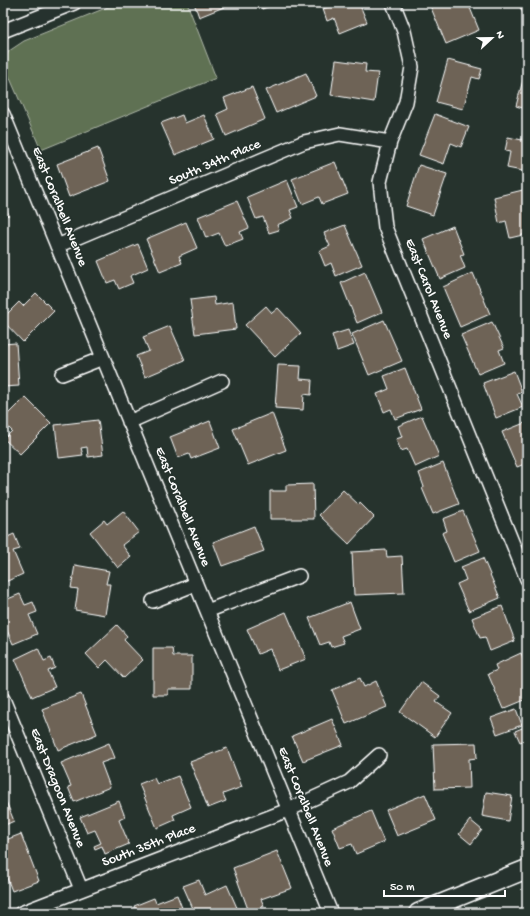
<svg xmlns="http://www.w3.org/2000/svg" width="530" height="916" viewBox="0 0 530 916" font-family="'Gochi Hand',sans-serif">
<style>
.green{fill:#5f7153;stroke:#afb8a9}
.building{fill:#6e6457;stroke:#fff}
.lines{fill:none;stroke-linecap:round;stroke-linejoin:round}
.minor-casing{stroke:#fff;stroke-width:16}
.secondary-casing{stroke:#fff;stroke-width:21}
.minor{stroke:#26332d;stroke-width:13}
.secondary{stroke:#26332d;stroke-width:18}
.labels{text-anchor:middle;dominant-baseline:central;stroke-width:3.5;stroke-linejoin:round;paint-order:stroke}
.street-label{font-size:14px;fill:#fff;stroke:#26332d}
</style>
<rect width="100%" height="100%" fill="#26332d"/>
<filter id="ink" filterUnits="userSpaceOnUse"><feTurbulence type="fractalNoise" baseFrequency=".025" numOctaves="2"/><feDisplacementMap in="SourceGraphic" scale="8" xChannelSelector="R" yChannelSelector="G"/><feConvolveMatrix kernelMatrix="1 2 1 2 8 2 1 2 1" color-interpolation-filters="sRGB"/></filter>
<g filter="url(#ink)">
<path class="green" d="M 118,3 L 187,3 L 216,78 L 41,150 L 3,62 L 9,51 L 24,41 Z"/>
<path class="building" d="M 194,3 L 234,3 L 199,17 Z
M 260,3 L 278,3 L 262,9 Z
M 333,3 L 359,3 L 367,22 L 340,33 L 334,18 L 327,21 L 323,9 L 334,5 Z
M 429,3 L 468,3 L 479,30 L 446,44 Z
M 518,3 L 527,3 L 527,11 L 523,13 Z
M 336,60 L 366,64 L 365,72 L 378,73 L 374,102 L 331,95 Z
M 448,60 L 482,69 L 479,79 L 472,77 L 463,109 L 436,102 Z
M 527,65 L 527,120 L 523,119 L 526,109 L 516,106 Z
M 306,73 L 316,96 L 276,113 L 266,90 Z
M 252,87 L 265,119 L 226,136 L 217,114 L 228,109 L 224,98 Z
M 435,114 L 469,127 L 461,147 L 451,143 L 444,164 L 419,155 Z
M 182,115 L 185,123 L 204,115 L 214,139 L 175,155 L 161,123 Z
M 524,128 L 527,129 L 527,172 L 507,168 L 510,152 L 505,151 L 508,137 L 522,140 Z
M 98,148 L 110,181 L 69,197 L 57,164 Z
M 335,162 L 348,194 L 322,204 L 319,197 L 302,204 L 292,179 Z
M 419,165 L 447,174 L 433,215 L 406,206 Z
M 287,180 L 298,207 L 290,210 L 293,218 L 277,225 L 279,230 L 269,233 L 263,217 L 256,219 L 247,197 Z
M 527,189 L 527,234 L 510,238 L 506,221 L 499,223 L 494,197 Z
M 237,201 L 249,228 L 240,232 L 243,239 L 225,246 L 219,233 L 206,238 L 198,217 Z
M 3,202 L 9,215 L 3,217 Z
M 186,222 L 197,248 L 179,256 L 182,263 L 160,272 L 146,239 Z
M 345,225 L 362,265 L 336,276 L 331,263 L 325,266 L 319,251 L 330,246 L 324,233 Z
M 453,226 L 464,254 L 460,255 L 465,268 L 440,279 L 423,239 Z
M 138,244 L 148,268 L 130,276 L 133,283 L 119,289 L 115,280 L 107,283 L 98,261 Z
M 365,272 L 382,312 L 357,323 L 341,283 Z
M 473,273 L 490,314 L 460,327 L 443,287 Z
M 36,293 L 54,311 L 23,342 L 3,321 L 3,318 L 19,302 L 23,306 Z
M 214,297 L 215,305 L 233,302 L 236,329 L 195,334 L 190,300 Z
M 266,306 L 272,313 L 278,308 L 301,333 L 275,357 L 245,325 Z
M 384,320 L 402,361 L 369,375 L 352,334 Z
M 492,322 L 504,348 L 499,350 L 504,363 L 478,374 L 461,335 Z
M 170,326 L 185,360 L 145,377 L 136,356 L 149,351 L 143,337 Z
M 348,330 L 354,345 L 337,351 L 332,335 Z
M 16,343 L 19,386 L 3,387 L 3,344 Z
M 278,365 L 301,366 L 300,379 L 312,380 L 311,395 L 304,394 L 303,410 L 275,408 Z
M 405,368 L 421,409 L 395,419 L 391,409 L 384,412 L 377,394 L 389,389 L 384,376 Z
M 514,371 L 522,392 L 517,394 L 523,407 L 496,418 L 483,383 Z
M 25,397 L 51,423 L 20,454 L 4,439 L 12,431 L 3,422 L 3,419 Z
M 272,413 L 286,450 L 248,465 L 233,429 Z
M 422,416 L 439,456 L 415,467 L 407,449 L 401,451 L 396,439 L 402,437 L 398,426 Z
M 98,420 L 103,455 L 88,457 L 87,447 L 81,448 L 83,455 L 59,458 L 55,425 Z
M 210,421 L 220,448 L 191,459 L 189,454 L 178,458 L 170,437 Z
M 527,422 L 527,463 L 517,467 L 502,432 Z
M 443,463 L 459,504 L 433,514 L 422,488 L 424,487 L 419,473 Z
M 313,484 L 314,519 L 270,519 L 270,491 L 286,491 L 286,485 Z
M 343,490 L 359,505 L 360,503 L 374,517 L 349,544 L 319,515 Z
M 123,511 L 139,532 L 122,545 L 131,557 L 118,568 L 90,532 L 104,520 L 107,524 Z
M 463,511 L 480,551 L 454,562 L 442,533 L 447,531 L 443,519 Z
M 254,526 L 264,551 L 222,566 L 213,542 Z
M 14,534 L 20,549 L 13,551 L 23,574 L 3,583 L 3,539 Z
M 386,550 L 387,557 L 402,556 L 404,593 L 354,595 L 352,552 Z
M 483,558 L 500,598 L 469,611 L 457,584 L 466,580 L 461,567 Z
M 75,565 L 109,571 L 106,584 L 110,584 L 105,615 L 75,610 L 78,589 L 71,588 Z
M 20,594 L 25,605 L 33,602 L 37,612 L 29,615 L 37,634 L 13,644 L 3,621 L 3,601 Z
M 350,602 L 360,629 L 341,636 L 344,643 L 331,647 L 329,642 L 320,645 L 309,618 Z
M 502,606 L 515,641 L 490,651 L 485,637 L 480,638 L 472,618 Z
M 286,612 L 306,659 L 278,670 L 270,649 L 258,654 L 247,629 Z
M 117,625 L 127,636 L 124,640 L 143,660 L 124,678 L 107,660 L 99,668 L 86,654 Z
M 38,648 L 44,661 L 51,658 L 55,668 L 48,671 L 55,687 L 32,697 L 15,659 Z
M 153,648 L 172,648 L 173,656 L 192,656 L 192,689 L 168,689 L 168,695 L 153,695 Z
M 521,653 L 527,667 L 527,699 L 503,709 L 488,674 L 497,670 L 495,665 Z
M 360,678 L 364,687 L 376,681 L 387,707 L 346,724 L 332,690 Z
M 421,682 L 440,696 L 436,702 L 452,713 L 435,737 L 400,712 Z
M 81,694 L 97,734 L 58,750 L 42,709 Z
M 516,709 L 522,725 L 497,734 L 491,718 Z
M 332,719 L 343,745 L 303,761 L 292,736 Z
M 527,726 L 527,742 L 526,740 L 520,742 L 515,731 Z
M 109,743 L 115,758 L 101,763 L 110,787 L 74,802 L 68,787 L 71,786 L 61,763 Z
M 476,743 L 477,758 L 469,759 L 470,788 L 435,789 L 433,744 Z
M 227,748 L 242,787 L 223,794 L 226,801 L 208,808 L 190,762 Z
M 178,776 L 191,807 L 173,815 L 175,820 L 157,828 L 139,784 L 154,778 L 157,784 Z
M 486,792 L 512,796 L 508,821 L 482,816 Z
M 3,794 L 14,821 L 3,826 Z
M 425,794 L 436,820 L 397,836 L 386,810 Z
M 119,801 L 125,817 L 119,820 L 129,844 L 105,854 L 102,846 L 95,849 L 94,846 L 101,843 L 95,830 L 87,833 L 80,817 Z
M 371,811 L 384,842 L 356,854 L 352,844 L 340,848 L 332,828 Z
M 470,820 L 482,830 L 471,844 L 459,834 Z
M 21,834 L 39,881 L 12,891 L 7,878 L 3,879 L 3,841 Z
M 277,851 L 292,888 L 261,899 L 264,906 L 249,912 L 233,868 Z
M 199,880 L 205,895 L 227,885 L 238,910 L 232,913 L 195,913 L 183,886 Z
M 177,895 L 184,913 L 138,913 L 134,906 L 154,898 L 156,903 Z"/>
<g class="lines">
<defs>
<path id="minor" d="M 393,3 L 404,31 L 412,67 L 406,102 L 390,142 L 380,182 L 385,227 L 527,579
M 3,31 L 74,3
M 3,114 L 331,913
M 57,246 L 304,142 L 340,134 L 390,142
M 62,374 L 103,358
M 129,422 L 222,381
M 153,601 L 196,584
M 207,611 L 299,576
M 3,699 L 81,889
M 21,913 L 288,810 L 349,782 L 379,755"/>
<path id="secondary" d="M 418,913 L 527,869"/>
</defs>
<use href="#minor" class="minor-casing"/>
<use href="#secondary" class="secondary-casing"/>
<use href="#minor" class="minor"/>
<use href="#secondary" class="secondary"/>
</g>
</g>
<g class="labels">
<g class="street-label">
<text transform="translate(215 163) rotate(-23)">South 34th Place</text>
<text transform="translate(59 207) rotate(68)">East Coralbell Avenue</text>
<text transform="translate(428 289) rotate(68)">East Carol Avenue</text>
<text transform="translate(182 507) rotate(68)">East Coralbell Avenue</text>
<text transform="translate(57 788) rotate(68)">East Dragoon Avenue</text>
<text transform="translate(305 807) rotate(68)">East Coralbell Avenue</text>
<text transform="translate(149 846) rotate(-21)">South 35th Place</text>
</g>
</g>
<rect width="530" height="916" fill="none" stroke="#26332d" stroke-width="16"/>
<rect x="8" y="8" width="514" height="900" fill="none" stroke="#fff" stroke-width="1.5" filter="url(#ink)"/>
<g transform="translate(492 38) rotate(68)" stroke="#26332d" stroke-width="3" paint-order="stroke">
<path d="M0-3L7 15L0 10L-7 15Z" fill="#ffffff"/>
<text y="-6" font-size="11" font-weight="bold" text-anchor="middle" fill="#ffffff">N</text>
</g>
<path d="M384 890v6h121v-6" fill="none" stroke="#ffffff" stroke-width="2"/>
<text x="390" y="890" font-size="12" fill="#ffffff" stroke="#26332d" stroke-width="3" paint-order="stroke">50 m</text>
</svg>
